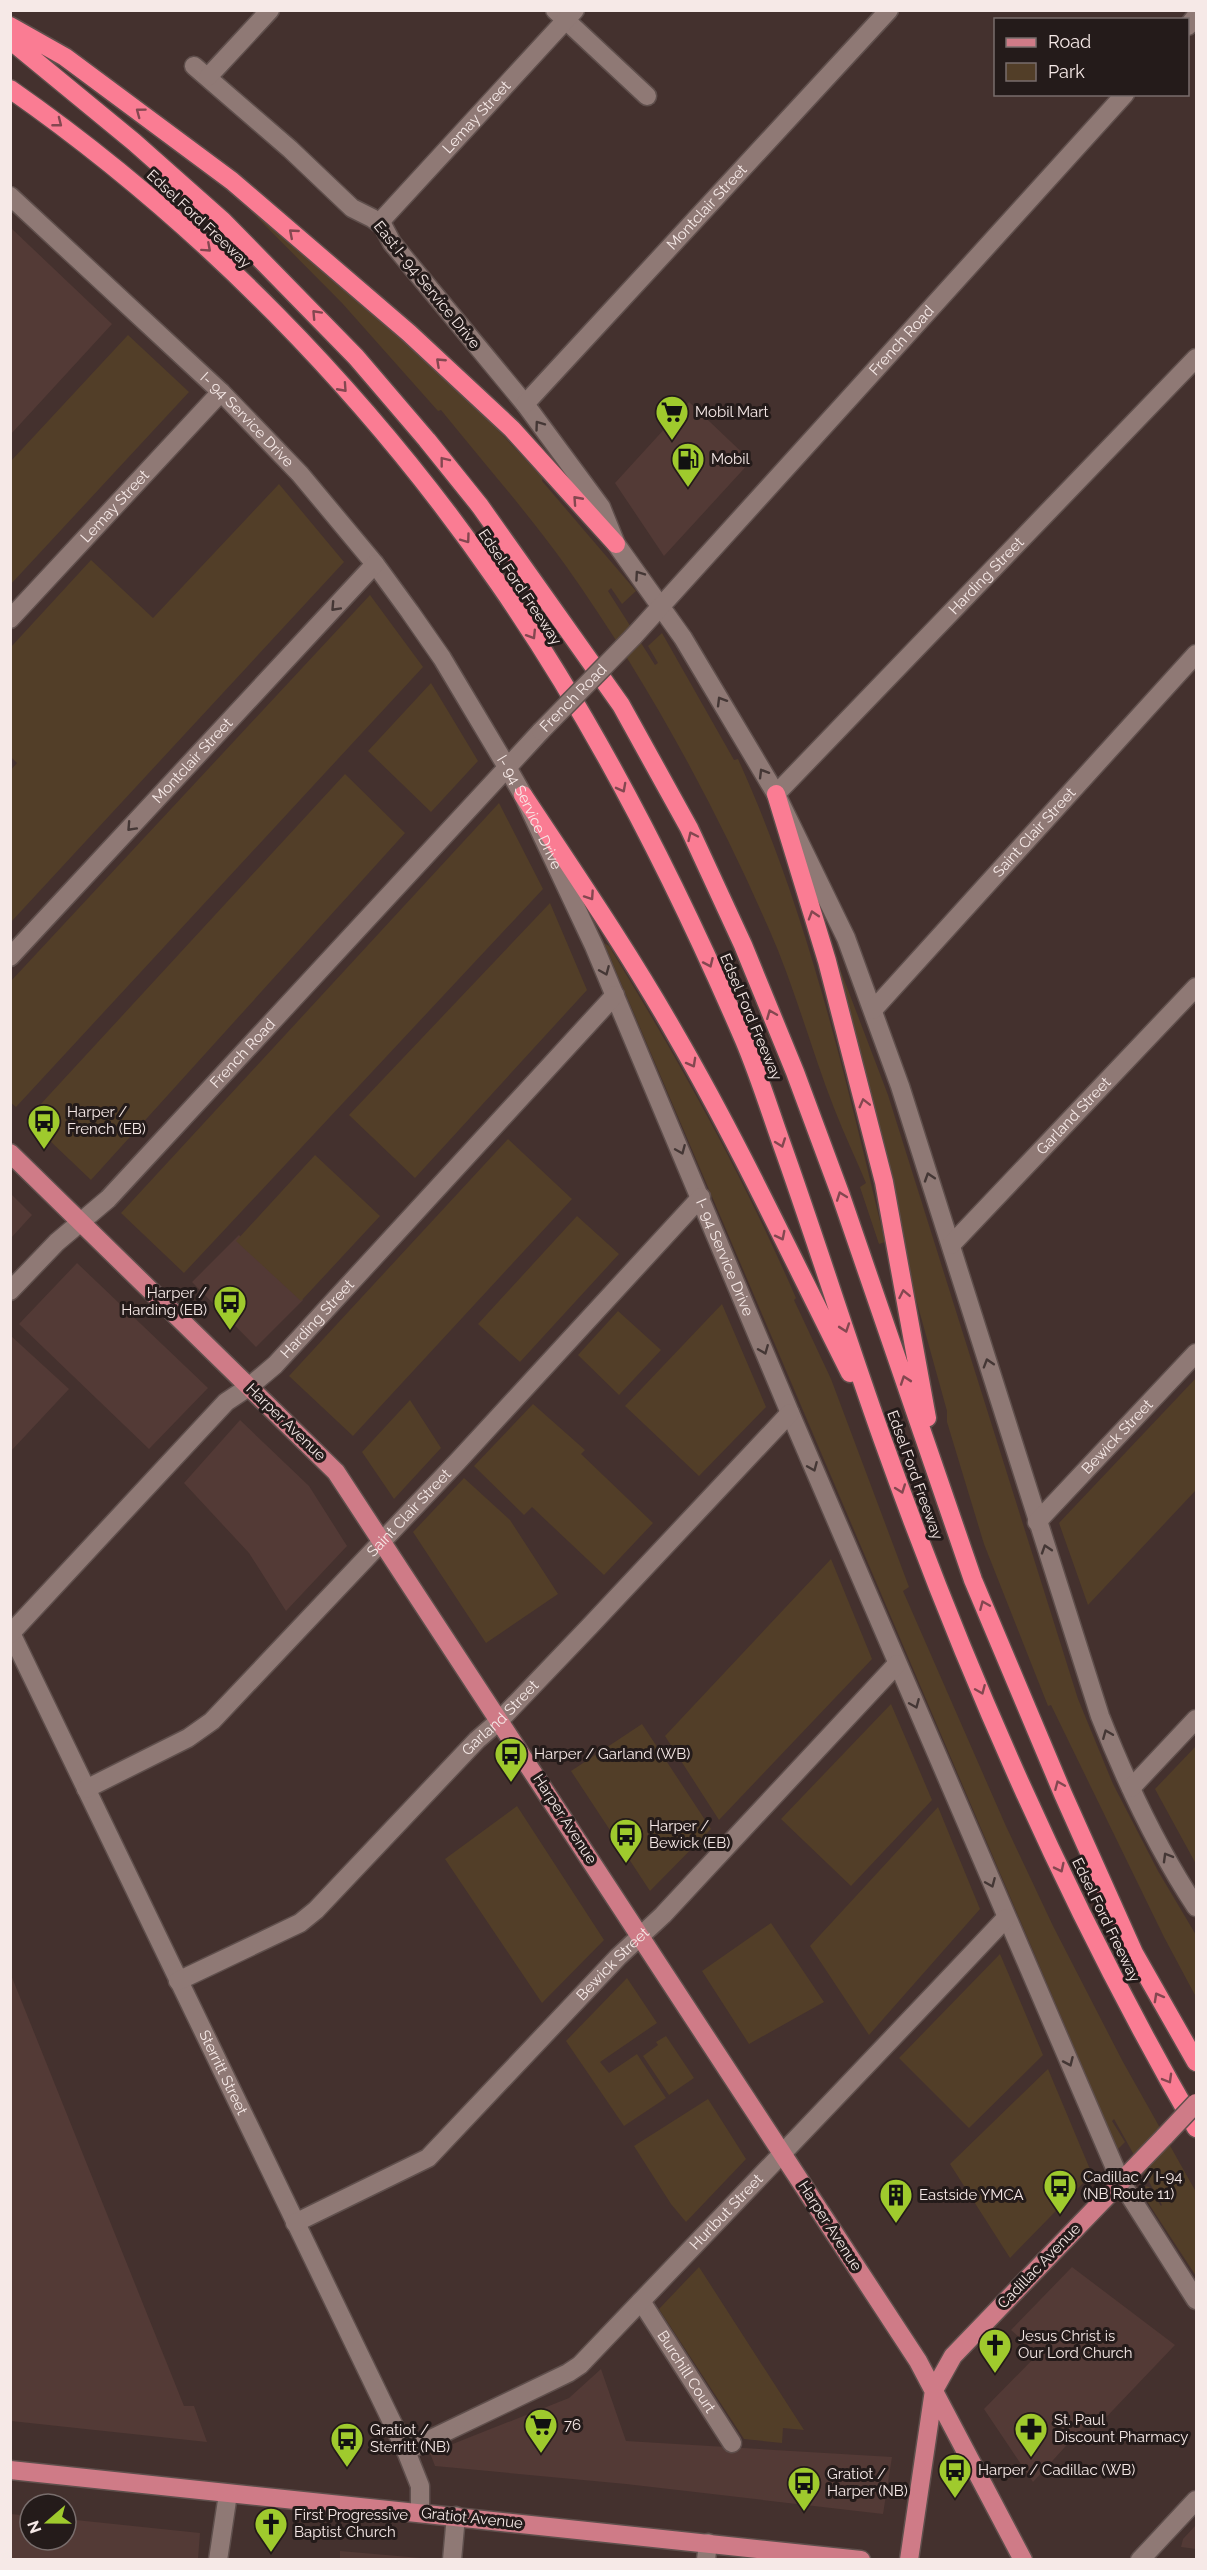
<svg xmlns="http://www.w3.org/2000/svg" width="1207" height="2570" viewBox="0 0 1207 2570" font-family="Raleway,sans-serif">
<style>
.built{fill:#533a36}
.green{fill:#523e28}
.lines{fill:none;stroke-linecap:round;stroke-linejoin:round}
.minor-casing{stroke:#5f4f4c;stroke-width:21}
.major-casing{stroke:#5f4f4c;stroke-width:21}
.highway-casing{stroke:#5f4f4c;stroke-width:21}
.minor{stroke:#8f7975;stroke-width:18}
.major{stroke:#cf7b87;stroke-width:18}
.highway{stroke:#fa7c93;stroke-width:18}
.minor-bridge-casing{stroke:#5f4f4c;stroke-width:21;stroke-linecap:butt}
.major-bridge-casing{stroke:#5f4f4c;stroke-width:21;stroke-linecap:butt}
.minor-bridge{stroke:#8f7975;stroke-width:18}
.major-bridge{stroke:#cf7b87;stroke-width:18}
.oneway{stroke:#844750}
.oneway2{stroke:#443735}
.labels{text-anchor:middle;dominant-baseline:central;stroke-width:6;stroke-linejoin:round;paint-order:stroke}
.street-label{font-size:15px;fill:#f6e9e7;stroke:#241b1a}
.poi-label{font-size:15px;fill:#f6e9e7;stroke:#241b1a;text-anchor:start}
</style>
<rect width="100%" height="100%" fill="#44312e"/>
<path class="built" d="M 11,228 L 112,324 L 11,434 L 10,434 Z
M 689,402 L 751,461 L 664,556 L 615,483 Z
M 11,1194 L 32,1215 L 11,1238 L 10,1238 Z
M 239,1235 L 303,1300 L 256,1347 L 192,1282 Z
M 77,1263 L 208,1388 L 149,1449 L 19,1324 Z
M 10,1335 L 69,1389 L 11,1451 L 10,1451 Z
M 240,1420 L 309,1486 L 347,1546 L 286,1611 L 249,1553 L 184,1483 Z
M 11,1975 L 184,2406 L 194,2406 L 207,2442 L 11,2421 Z
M 1072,2267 L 1175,2345 L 1093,2431 L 1086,2424 L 1033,2482 L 984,2409 L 1038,2354 L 1011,2330 Z
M 601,2369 L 626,2441 L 892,2457 L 883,2514 L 626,2484 L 435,2466 L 430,2453 L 569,2398 Z
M 11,2514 L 30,2516 L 30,2540 L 66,2540 L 66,2519 L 200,2533 L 198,2559 L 11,2559 Z
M 1196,2525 L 1196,2549 L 1181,2547 L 1183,2539 Z
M 340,2551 L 432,2559 L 340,2559 Z"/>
<path class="green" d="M 235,195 L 423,351 L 543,478 L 542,481 L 636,591 L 622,604 L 611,588 L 608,591 L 655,665 L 658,663 L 648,646 L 662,633 L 734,760 L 738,759 C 808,913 846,1079 885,1242 L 879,1244 L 860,1187 L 866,1183 C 856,1159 844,1134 834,1108 C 811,1049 795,988 769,929 C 714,803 646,679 566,566 C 527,512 483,462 441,410 L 438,411 L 342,303 Z
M 128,335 L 189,392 L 11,584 L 11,461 Z
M 279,484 L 344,562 L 11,922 L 10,771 L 17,763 L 11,757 L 11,647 L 91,560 L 153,618 Z
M 370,595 L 423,667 L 16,1107 L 10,1102 L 11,981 Z
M 431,683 L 478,761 L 431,812 L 368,751 Z
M 345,774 L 405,833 L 91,1180 L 27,1119 Z
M 499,803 L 543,889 L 184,1273 L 121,1213 Z
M 550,903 L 587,990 L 415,1178 L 349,1115 Z
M 829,940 L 888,1095 L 1078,1699 L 1113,1784 L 1158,1871 L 1196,1935 L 1196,1997 L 1164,1937 L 1051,1705 L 1048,1706 L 984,1544 L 947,1422 L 947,1411 L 906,1263 Z
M 604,943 L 609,946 C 679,1060 743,1176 796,1298 L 794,1300 L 831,1379 L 909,1587 L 903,1591 L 1005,1824 L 1053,1926 L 1123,2062 L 1196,2192 L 1196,2276 L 1141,2192 L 1146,2186 L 1149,2187 L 1161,2206 L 1162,2205 L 1114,2119 L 1112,2121 L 1125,2142 L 1116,2151 L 1086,2075 Z
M 508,1139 L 572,1199 L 353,1436 L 289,1376 Z
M 315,1155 L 380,1216 L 301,1301 L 236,1241 Z
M 577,1216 L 619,1254 L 520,1362 L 478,1324 Z
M 722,1304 L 766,1407 L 699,1476 L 625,1406 Z
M 618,1311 L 661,1350 L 619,1395 L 578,1355 Z
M 1196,1378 L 1196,1490 L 1088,1605 L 1059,1523 Z
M 410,1400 L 441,1448 L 394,1499 L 362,1452 Z
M 533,1404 L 585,1450 L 581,1454 L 653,1523 L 604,1575 L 532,1507 L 524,1515 L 474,1466 Z
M 464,1478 L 510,1520 L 558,1594 L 486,1643 L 413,1532 Z
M 831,1559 L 872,1659 L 719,1820 L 665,1736 Z
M 891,1704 L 932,1800 L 851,1886 L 781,1819 Z
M 642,1724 L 711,1829 L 650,1891 L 571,1771 Z
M 1196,1746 L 1196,1864 L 1155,1789 Z
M 517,1806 L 604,1940 L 542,2003 L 445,1859 Z
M 938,1807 L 980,1909 L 869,2035 L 810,1946 Z
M 771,1923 L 824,2002 L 749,2044 L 702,1971 Z
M 1000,1954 L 1043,2055 L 969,2128 L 899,2058 Z
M 627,1978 L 657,2023 L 600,2062 L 609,2073 L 637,2054 L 666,2098 L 624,2126 L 566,2041 Z
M 666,2036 L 694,2078 L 669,2095 L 643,2056 L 658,2045 L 656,2042 Z
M 1048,2069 L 1092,2174 L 1010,2258 L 950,2164 Z
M 708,2099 L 746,2159 L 686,2222 L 671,2204 L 634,2146 Z
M 699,2267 L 804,2430 L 783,2428 L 782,2443 L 744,2439 L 659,2309 Z"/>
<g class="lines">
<defs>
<g id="minor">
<path d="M 555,10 L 647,96"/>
<path d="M 1188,26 L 1196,16"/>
<path d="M 194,66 L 290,149 L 352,208 L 372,218 L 383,226 L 392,243 L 525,404 L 601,507 L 616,544 L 683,638 L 776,794 L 846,938 L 900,1086 L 1100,1716 C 1126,1782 1157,1848 1196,1907"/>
<path d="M 208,77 L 270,10"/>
<path id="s1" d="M 10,196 L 221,392 L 300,474 L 375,564 L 410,612 L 442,658 L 507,767 L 523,795 L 594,946 L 790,1413 L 1121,2182 L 1196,2300"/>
<path id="s2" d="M 379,223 L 575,10"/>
<path id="s3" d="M 525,404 L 889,10"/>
<path id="s4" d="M 10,619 L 221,392"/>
<path id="s5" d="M 633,637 L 1125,94"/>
<path id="s6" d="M 776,794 L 1196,358"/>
<path id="s7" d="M 10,957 L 375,564"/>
<path id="s8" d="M 873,1010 L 1196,654"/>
<path id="s9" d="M 951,1245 L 1196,987"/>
<path id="s10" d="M 10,1291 L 57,1242 L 108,1199 L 541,731"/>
<path id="s11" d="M 1037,1522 L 1196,1353"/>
<path id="s12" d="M 11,1633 L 406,2451 L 420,2486 L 420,2513"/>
<path id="s13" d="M 10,1634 L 226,1402 L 250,1386 L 275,1365 L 615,995"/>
<path d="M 1131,1788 L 1196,1719"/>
<path id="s14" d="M 86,1789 L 188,1738 L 212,1721 L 458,1461 L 701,1197"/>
<path id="s15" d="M 178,1981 L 300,1923 L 316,1910 L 477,1740 L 500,1720 L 590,1626 L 790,1413"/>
<path id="s16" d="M 295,2223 L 428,2158 L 618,1957 L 663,1915 L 897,1664"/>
<path id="s17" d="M 641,2301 L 732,2443"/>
<path id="s18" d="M 406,2451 L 568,2373 L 580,2365 C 722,2216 865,2068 1006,1918"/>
<path d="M 218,2560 L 228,2494"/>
<path d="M 452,2560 L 456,2516"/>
<path d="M 706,2560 L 708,2543"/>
<path d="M 1140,2560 L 1196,2500"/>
</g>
<path id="major" d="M 10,1153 L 336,1472 L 918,2361 L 1023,2560
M 10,2470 L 861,2560
M 909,2560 L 934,2390 L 953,2356 L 1165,2136"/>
<path id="highway" d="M 10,26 L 65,57 L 232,181 L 409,333 L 512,429 L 616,544
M 10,40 L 134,142 L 223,221 L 356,357 L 427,440 L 480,506 L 621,705 L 689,828 L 743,945 L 795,1072 L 841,1196 L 973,1580 L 1063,1794 L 1134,1953 L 1196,2062
M 10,89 C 198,220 369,395 499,584 C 597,725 676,882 744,1040 C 758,1073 769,1108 781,1142 C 816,1240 847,1340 882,1438 C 967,1676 1070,1910 1196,2128
M 776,794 L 827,961 L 884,1182 L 927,1418
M 523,795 C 576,875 630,954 677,1037 C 740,1146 793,1260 850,1373"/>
</defs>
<use href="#minor" class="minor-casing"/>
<use href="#major" class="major-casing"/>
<use href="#highway" class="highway-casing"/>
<use href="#minor" class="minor"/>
<use href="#major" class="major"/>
<use href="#highway" class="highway"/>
<defs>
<g id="minor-bridge">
<path id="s19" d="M 541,731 L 633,637"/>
</g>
<path id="major-bridge" d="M 1165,2136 L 1196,2103"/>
</defs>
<use href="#minor-bridge" class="minor-bridge-casing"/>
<use href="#major-bridge" class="major-bridge-casing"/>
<use href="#minor-bridge" class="minor-bridge"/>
<use href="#major-bridge" class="major-bridge"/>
</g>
<defs><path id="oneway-chevron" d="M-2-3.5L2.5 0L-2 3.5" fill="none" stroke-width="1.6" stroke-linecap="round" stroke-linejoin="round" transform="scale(1.5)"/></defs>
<g class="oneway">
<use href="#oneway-chevron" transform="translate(140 112) rotate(-143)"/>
<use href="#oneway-chevron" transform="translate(58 123) rotate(38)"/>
<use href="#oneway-chevron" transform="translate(293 233) rotate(-139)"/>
<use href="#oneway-chevron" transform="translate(207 248) rotate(42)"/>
<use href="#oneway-chevron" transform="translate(316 314) rotate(-133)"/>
<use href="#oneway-chevron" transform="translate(440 362) rotate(-137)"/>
<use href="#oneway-chevron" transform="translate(343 388) rotate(48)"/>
<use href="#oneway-chevron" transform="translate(444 461) rotate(-128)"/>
<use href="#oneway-chevron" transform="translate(577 500) rotate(-132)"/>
<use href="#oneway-chevron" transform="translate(466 539) rotate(54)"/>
<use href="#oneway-chevron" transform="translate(532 635) rotate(58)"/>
<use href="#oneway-chevron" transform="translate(622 788) rotate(62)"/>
<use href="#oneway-chevron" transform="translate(692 836) rotate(-115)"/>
<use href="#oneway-chevron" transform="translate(590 896) rotate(56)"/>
<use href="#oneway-chevron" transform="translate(813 915) rotate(-107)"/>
<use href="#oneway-chevron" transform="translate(709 963) rotate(66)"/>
<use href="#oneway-chevron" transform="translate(771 1014) rotate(-112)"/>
<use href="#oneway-chevron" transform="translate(692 1063) rotate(61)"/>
<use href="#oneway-chevron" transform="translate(864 1103) rotate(-104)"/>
<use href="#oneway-chevron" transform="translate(781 1143) rotate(70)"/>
<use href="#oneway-chevron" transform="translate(841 1196) rotate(-110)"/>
<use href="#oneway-chevron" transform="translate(781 1236) rotate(63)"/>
<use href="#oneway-chevron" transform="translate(904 1294) rotate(-101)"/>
<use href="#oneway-chevron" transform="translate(845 1328) rotate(71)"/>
<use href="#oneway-chevron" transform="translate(905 1380) rotate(-109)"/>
<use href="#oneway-chevron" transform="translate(901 1489) rotate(70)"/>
<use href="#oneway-chevron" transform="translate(984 1605) rotate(-113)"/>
<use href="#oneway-chevron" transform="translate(981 1690) rotate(67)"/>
<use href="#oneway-chevron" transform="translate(1059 1785) rotate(-113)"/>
<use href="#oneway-chevron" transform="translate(1060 1868) rotate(64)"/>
<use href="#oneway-chevron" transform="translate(1158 1997) rotate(-119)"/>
<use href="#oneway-chevron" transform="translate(1168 2079) rotate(60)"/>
</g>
<g class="oneway2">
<use href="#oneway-chevron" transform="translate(539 425) rotate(-126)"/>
<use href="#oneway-chevron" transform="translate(639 575) rotate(-125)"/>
<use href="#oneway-chevron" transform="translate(335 607) rotate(133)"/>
<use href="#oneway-chevron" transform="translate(721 701) rotate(-121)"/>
<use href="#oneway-chevron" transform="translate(763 773) rotate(-121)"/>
<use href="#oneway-chevron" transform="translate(131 827) rotate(133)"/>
<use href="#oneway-chevron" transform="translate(605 971) rotate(67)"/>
<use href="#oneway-chevron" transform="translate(681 1150) rotate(67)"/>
<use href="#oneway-chevron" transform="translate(929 1177) rotate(-108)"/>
<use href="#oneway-chevron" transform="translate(764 1350) rotate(68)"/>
<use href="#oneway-chevron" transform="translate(988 1363) rotate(-107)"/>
<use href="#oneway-chevron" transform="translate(813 1467) rotate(67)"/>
<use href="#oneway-chevron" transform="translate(1046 1549) rotate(-108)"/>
<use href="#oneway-chevron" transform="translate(915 1704) rotate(67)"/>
<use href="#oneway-chevron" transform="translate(1107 1734) rotate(-112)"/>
<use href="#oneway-chevron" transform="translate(1167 1857) rotate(-120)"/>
<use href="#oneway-chevron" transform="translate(991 1883) rotate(67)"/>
<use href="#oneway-chevron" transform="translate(1069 2062) rotate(66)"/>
</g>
<defs>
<symbol id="supermarket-pin" viewBox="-11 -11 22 30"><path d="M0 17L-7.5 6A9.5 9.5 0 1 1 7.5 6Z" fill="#9fca2d" stroke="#241b1a"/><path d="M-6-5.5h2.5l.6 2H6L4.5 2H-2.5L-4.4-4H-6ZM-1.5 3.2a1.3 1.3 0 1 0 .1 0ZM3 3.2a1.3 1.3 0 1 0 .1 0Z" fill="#111"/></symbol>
<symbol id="fuel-pin" viewBox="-11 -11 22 30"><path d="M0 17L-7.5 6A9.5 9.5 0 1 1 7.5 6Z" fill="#9fca2d" stroke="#241b1a"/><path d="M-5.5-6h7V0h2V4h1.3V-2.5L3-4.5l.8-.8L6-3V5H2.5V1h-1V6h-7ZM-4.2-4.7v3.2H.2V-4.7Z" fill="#111"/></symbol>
<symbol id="bus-pin" viewBox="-11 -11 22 30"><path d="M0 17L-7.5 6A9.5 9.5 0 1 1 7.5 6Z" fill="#9fca2d" stroke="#241b1a"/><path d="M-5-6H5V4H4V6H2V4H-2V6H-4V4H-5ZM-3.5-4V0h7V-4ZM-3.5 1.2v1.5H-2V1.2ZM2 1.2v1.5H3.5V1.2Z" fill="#111"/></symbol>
<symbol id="building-pin" viewBox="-11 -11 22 30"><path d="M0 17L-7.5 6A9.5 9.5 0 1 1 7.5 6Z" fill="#9fca2d" stroke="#241b1a"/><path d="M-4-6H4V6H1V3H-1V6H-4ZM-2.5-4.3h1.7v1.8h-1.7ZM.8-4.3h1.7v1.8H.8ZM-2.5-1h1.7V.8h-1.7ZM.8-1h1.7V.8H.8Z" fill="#111"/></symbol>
<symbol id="church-pin" viewBox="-11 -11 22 30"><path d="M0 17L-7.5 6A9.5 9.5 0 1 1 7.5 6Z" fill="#9fca2d" stroke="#241b1a"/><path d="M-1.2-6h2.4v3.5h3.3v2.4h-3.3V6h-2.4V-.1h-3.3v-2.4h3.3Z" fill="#111"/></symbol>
<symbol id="pharmacy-pin" viewBox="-11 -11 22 30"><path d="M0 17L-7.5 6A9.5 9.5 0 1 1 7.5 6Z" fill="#9fca2d" stroke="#241b1a"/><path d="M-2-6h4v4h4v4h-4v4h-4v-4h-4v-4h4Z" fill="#111"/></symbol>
</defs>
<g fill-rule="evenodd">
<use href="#supermarket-pin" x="653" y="393" width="38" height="52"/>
<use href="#fuel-pin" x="669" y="440" width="38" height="52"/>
<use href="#bus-pin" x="25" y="1102" width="38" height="52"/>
<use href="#bus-pin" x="211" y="1283" width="38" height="52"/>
<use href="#bus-pin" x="492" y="1735" width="38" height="52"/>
<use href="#bus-pin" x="607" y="1816" width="38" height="52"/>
<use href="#bus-pin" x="1041" y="2167" width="38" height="52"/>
<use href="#building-pin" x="877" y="2176" width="38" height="52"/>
<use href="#church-pin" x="976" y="2326" width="38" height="52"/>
<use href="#supermarket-pin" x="522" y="2406" width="38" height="52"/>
<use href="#pharmacy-pin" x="1012" y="2410" width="38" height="52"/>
<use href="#bus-pin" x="328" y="2420" width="38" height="52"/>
<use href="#bus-pin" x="936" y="2451" width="38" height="52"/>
<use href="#bus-pin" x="785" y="2464" width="38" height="52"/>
<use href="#church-pin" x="252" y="2505" width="38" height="52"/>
</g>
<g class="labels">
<g class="street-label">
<text stroke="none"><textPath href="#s2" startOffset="144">Lemay Street</textPath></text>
<text stroke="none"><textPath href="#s3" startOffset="268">Montclair Street</textPath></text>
<text transform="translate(199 219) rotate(43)">Edsel Ford Freeway</text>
<text transform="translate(427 285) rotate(51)">East I- 94 Service Drive</text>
<text stroke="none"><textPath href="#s5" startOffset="400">French Road</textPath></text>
<text stroke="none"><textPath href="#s1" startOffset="326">I- 94 Service Drive</textPath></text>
<text stroke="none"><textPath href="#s4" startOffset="154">Lemay Street</textPath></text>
<text stroke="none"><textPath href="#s6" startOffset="303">Harding Street</textPath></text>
<text transform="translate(520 587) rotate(56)">Edsel Ford Freeway</text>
<text stroke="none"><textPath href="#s19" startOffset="46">French Road</textPath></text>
<text stroke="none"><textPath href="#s7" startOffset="268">Montclair Street</textPath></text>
<text stroke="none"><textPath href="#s1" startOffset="812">I- 94 Service Drive</textPath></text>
<text stroke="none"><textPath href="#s8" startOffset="240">Saint Clair Street</textPath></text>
<text transform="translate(751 1017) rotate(67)">Edsel Ford Freeway</text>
<text stroke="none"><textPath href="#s10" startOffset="333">French Road</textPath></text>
<text stroke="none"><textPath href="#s9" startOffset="178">Garland Street</textPath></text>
<text stroke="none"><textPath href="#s1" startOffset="1298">I- 94 Service Drive</textPath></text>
<text stroke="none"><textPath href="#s13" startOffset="441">Harding Street</textPath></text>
<text transform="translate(286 1422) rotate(44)">Harper Avenue</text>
<text stroke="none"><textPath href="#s11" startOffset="117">Bewick Street</textPath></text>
<text transform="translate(915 1475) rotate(70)">Edsel Ford Freeway</text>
<text stroke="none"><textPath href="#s14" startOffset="430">Saint Clair Street</textPath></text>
<text stroke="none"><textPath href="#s15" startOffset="422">Garland Street</textPath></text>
<text transform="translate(565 1819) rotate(57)">Harper Avenue</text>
<text transform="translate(1106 1920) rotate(64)">Edsel Ford Freeway</text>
<text stroke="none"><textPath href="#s16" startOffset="416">Bewick Street</textPath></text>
<text stroke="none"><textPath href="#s12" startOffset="488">Sterritt Street</textPath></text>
<text stroke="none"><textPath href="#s18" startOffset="406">Hurlbut Street</textPath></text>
<text transform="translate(830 2226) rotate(57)">Harper Avenue</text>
<text transform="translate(1039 2266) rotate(-46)">Cadillac Avenue</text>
<text stroke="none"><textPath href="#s17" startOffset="84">Burchill Court</textPath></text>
<text transform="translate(472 2518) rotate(6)">Gratiot Avenue</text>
</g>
<g class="poi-label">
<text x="695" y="412">Mobil Mart</text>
<text x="711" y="459">Mobil</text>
<text x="67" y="1112">Harper /<tspan x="67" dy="17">French (EB)</tspan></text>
<text x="207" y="1293" text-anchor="end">Harper /<tspan x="207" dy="17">Harding (EB)</tspan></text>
<text x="534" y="1754">Harper / Garland (WB)</text>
<text x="649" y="1826">Harper /<tspan x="649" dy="17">Bewick (EB)</tspan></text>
<text x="1083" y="2177">Cadillac / I-94<tspan x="1083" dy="17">(NB Route 11)</tspan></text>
<text x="919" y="2195">Eastside YMCA</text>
<text x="1018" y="2336">Jesus Christ is<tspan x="1018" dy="17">Our Lord Church</tspan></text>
<text x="1054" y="2420">St. Paul<tspan x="1054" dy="17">Discount Pharmacy</tspan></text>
<text x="564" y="2425">76</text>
<text x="370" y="2430">Gratiot /<tspan x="370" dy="17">Sterritt (NB)</tspan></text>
<text x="978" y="2470">Harper / Cadillac (WB)</text>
<text x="827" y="2474">Gratiot /<tspan x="827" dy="17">Harper (NB)</tspan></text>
<text x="294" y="2515">First Progressive<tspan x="294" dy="17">Baptist Church</tspan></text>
</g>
</g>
<rect width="1207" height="2570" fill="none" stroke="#f6e9e7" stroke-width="24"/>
<rect x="994" y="18" width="195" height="78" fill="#241b1a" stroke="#786d6c" stroke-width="1.5"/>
<rect x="1006" y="38" width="30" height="9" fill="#cf7b87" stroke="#786d6c" stroke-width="1.5"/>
<text x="1048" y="48" font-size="18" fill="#f6e9e7">Road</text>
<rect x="1006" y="63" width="30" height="18" fill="#523e28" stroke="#786d6c" stroke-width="1.5"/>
<text x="1048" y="78" font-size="18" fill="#f6e9e7">Park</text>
<g transform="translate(48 2522) rotate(250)"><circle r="28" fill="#241b1a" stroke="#786d6c" stroke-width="1.5"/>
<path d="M0-4.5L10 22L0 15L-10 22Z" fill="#9fca2d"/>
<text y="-9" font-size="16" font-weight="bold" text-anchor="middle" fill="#f6e9e7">N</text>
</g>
</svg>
